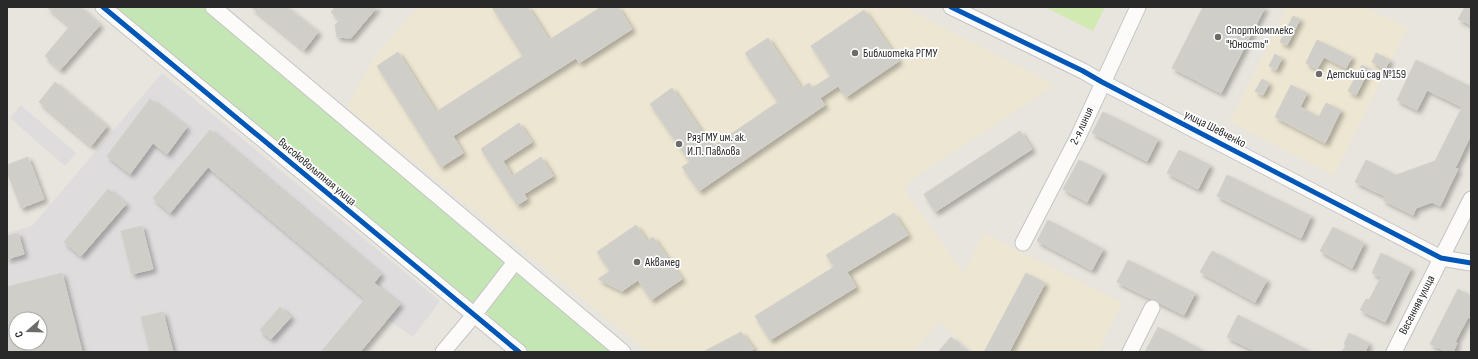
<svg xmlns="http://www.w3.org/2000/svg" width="1478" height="359" viewBox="0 0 1478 359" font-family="'Sofia Sans Condensed',sans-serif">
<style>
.industrial{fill:#dedcdd;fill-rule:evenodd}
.education{fill:#ece6d2}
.green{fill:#c4e6b4}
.pitch{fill:#d0eab1}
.building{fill:#d0cec9;stroke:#d3d0ca;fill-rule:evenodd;filter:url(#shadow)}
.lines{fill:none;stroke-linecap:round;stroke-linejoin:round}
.minor-casing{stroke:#c5c4c4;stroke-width:17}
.minor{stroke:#fcfbfa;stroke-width:15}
.cycleway-casing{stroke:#fff;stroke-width:8}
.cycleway{stroke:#0057b8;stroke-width:5}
.poi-dot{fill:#6c6b68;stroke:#fff;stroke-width:1.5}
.labels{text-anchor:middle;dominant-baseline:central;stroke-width:3.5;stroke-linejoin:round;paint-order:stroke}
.poi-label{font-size:12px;fill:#292929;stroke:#fff;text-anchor:start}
.street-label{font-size:12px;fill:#292929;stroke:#fff}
</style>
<defs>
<filter id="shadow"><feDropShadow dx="3.5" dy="3.5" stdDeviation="2" flood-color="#0004"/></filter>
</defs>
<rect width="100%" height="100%" fill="#e8e5de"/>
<path class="industrial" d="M 162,73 L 440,301 L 413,337 L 380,314 L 350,352 L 7,352 L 7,233 L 32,226 ZM 16,319 L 40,319 L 40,343 L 16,343 Z
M 21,105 L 76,153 L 65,166 L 10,118 Z"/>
<path class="education" d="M 418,7 L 904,7 L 1055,85 L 908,182 L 905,191 L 964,273 L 983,233 L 1122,303 L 1098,352 L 974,352 L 938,321 L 915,352 L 648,352 L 347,107 L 375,56 Z
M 1287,7 L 1362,7 L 1408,27 L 1334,175 L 1230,122 Z"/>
<path class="green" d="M 111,7 L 204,7 L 501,256 L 503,262 L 501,269 L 478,299 L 472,303 L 464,300 Z
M 516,274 L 521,275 L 615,352 L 528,352 L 492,322 C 489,318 487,315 487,310 C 488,303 509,279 516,274 Z"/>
<path class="pitch" d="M 1045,7 L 1105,7 L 1093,31 Z"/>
<path class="building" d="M 47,7 L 80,7 L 100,25 L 60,70 L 45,56 L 70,26 Z
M 251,7 L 287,7 L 318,32 L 304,50 Z
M 335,7 L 377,7 L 351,38 L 337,37 L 335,25 L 340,20 L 331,12 Z
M 492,7 L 528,7 L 549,40 L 601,7 L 618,7 L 632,29 L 579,63 L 576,58 L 453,136 L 463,153 L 441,167 L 377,66 L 398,52 L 436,112 L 523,56 Z
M 1203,7 L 1265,7 L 1221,93 L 1172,68 Z
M 1465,7 L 1471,7 L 1471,25 L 1458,19 Z
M 864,10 L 899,61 L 846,97 L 838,86 L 820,98 L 825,105 L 699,191 L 682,167 L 690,162 L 650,104 L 672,88 L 712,147 L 778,102 L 745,53 L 768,38 L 801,88 L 809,83 L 812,88 L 831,76 L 811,46 Z
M 1293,16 L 1300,19 L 1287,45 L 1280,42 Z
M 1317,40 L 1352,57 L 1346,68 L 1324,57 L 1317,69 L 1306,63 Z
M 1376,53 L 1390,60 L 1385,69 L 1372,62 Z
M 1275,54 L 1282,58 L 1276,70 L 1269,66 Z
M 1416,60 L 1471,87 L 1471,135 L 1455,168 L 1458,169 L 1440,206 L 1432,202 L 1416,208 L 1413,215 L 1383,200 L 1385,196 L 1355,182 L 1366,160 L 1396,175 L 1435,161 L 1462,107 L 1427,90 L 1417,110 L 1397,100 Z
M 1362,65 L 1369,69 L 1356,95 L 1348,91 Z
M 1262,79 L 1269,83 L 1263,95 L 1255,91 Z
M 55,82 L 107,126 L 91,146 L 39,102 Z
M 1291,85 L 1307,93 L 1300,107 L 1319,117 L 1326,103 L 1341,110 L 1325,143 L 1275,117 Z
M 150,99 L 187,127 L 167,154 L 153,143 L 130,174 L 107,156 Z
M 1103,112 L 1158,139 L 1147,161 L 1092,133 Z
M 519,123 L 532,142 L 503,161 L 512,176 L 541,157 L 553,176 L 524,194 L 527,199 L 517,205 L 481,149 Z
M 210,130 L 381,274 L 374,283 L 400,304 L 360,352 L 321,352 L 365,299 L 208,167 L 170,213 L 153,198 Z
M 1020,131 L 1032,149 L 935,212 L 924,194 Z
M 1179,150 L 1210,165 L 1198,189 L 1167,173 Z
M 28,157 L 44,199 L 21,208 L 7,172 L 7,165 Z
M 1079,160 L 1103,172 L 1087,202 L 1063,189 Z
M 1227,175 L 1311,216 L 1301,238 L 1217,196 Z
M 108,189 L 126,204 L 81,256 L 64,242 Z
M 894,213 L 908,235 L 847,272 L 856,287 L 770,340 L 755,316 L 834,267 L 826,255 Z
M 1048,220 L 1103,249 L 1092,270 L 1037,241 Z
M 636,225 L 647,241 L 653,237 L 682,279 L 651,300 L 638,280 L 622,291 L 598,279 L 610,271 L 597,252 Z
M 142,226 L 153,269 L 132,274 L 121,231 Z
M 1333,227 L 1364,243 L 1352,268 L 1320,251 Z
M 18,233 L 24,254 L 7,259 L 7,236 Z
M 1212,251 L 1267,280 L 1255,302 L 1200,272 Z
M 1381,253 L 1411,268 L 1385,322 L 1360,310 L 1366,299 L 1369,300 L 1381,277 L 1372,273 Z
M 1128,260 L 1195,293 L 1184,315 L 1117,282 Z
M 62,273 L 82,352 L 7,352 L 7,287 ZM 16,319 L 40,319 L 40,343 L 16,343 Z
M 1026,273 L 1045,283 L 1009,352 L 984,352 Z
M 1458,289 L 1471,296 L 1471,319 L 1468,317 L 1455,342 L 1457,343 L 1453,352 L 1447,352 L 1430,344 Z
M 280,307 L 291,317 L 271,339 L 260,330 Z
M 163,312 L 173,352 L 150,352 L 141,317 Z
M 1238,315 L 1311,352 L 1257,352 L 1227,337 Z
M 1158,327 L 1206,352 L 1145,352 Z
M 741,332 L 754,349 L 748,352 L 703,352 Z
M 1349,333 L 1369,343 L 1365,352 L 1342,352 L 1346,345 L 1344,344 Z
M 951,337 L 968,352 L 938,352 Z"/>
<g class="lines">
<defs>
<path id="minor" d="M 103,7 L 519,352
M 213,7 L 623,352
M 951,7 L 1083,71 L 1102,82 L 1441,258 L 1471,263
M 1023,243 L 1078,137 L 1138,7
M 443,352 L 474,315 L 515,262
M 1130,352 L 1152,308
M 1394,352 L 1471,199"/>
</defs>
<use href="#minor" class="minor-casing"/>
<use href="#minor" class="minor"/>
<defs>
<path id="cycleway" d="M 103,7 L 519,352
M 951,7 L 1083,71 L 1102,82 L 1441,258 L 1471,263"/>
</defs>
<use href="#cycleway" class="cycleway-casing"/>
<use href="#cycleway" class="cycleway"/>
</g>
<g class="poi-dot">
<circle cx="1218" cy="37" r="4"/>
<circle cx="855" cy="53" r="4"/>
<circle cx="1319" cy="74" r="4"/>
<circle cx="679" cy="144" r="4"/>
<circle cx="637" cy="262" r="4"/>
</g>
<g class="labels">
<g class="poi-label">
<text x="1226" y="30">Спорткомплекс<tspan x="1226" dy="14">"Юность"</tspan></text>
<text x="863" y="53">Библиотека РГМУ</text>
<text x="1327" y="74">Детский сад №159</text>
<text x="687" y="137">РязГМУ им. ак.<tspan x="687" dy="14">И.П. Павлова</tspan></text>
<text x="645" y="262">Аквамед</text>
</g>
<g class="street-label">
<text transform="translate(1082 126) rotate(-65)">2-я линия</text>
<text transform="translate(1215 129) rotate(27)">улица Шевченко</text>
<text transform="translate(317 172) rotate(40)">Высоковольтная улица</text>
<text transform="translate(1417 305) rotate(-63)">Весенняя улица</text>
</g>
</g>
<rect width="1478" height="359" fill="none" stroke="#292929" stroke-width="16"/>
<g transform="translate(28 331) rotate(250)"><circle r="19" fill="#ffffff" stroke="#a9a9a9"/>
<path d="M0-3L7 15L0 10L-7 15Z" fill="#6c6b68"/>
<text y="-6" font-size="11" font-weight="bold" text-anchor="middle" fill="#292929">С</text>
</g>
</svg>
